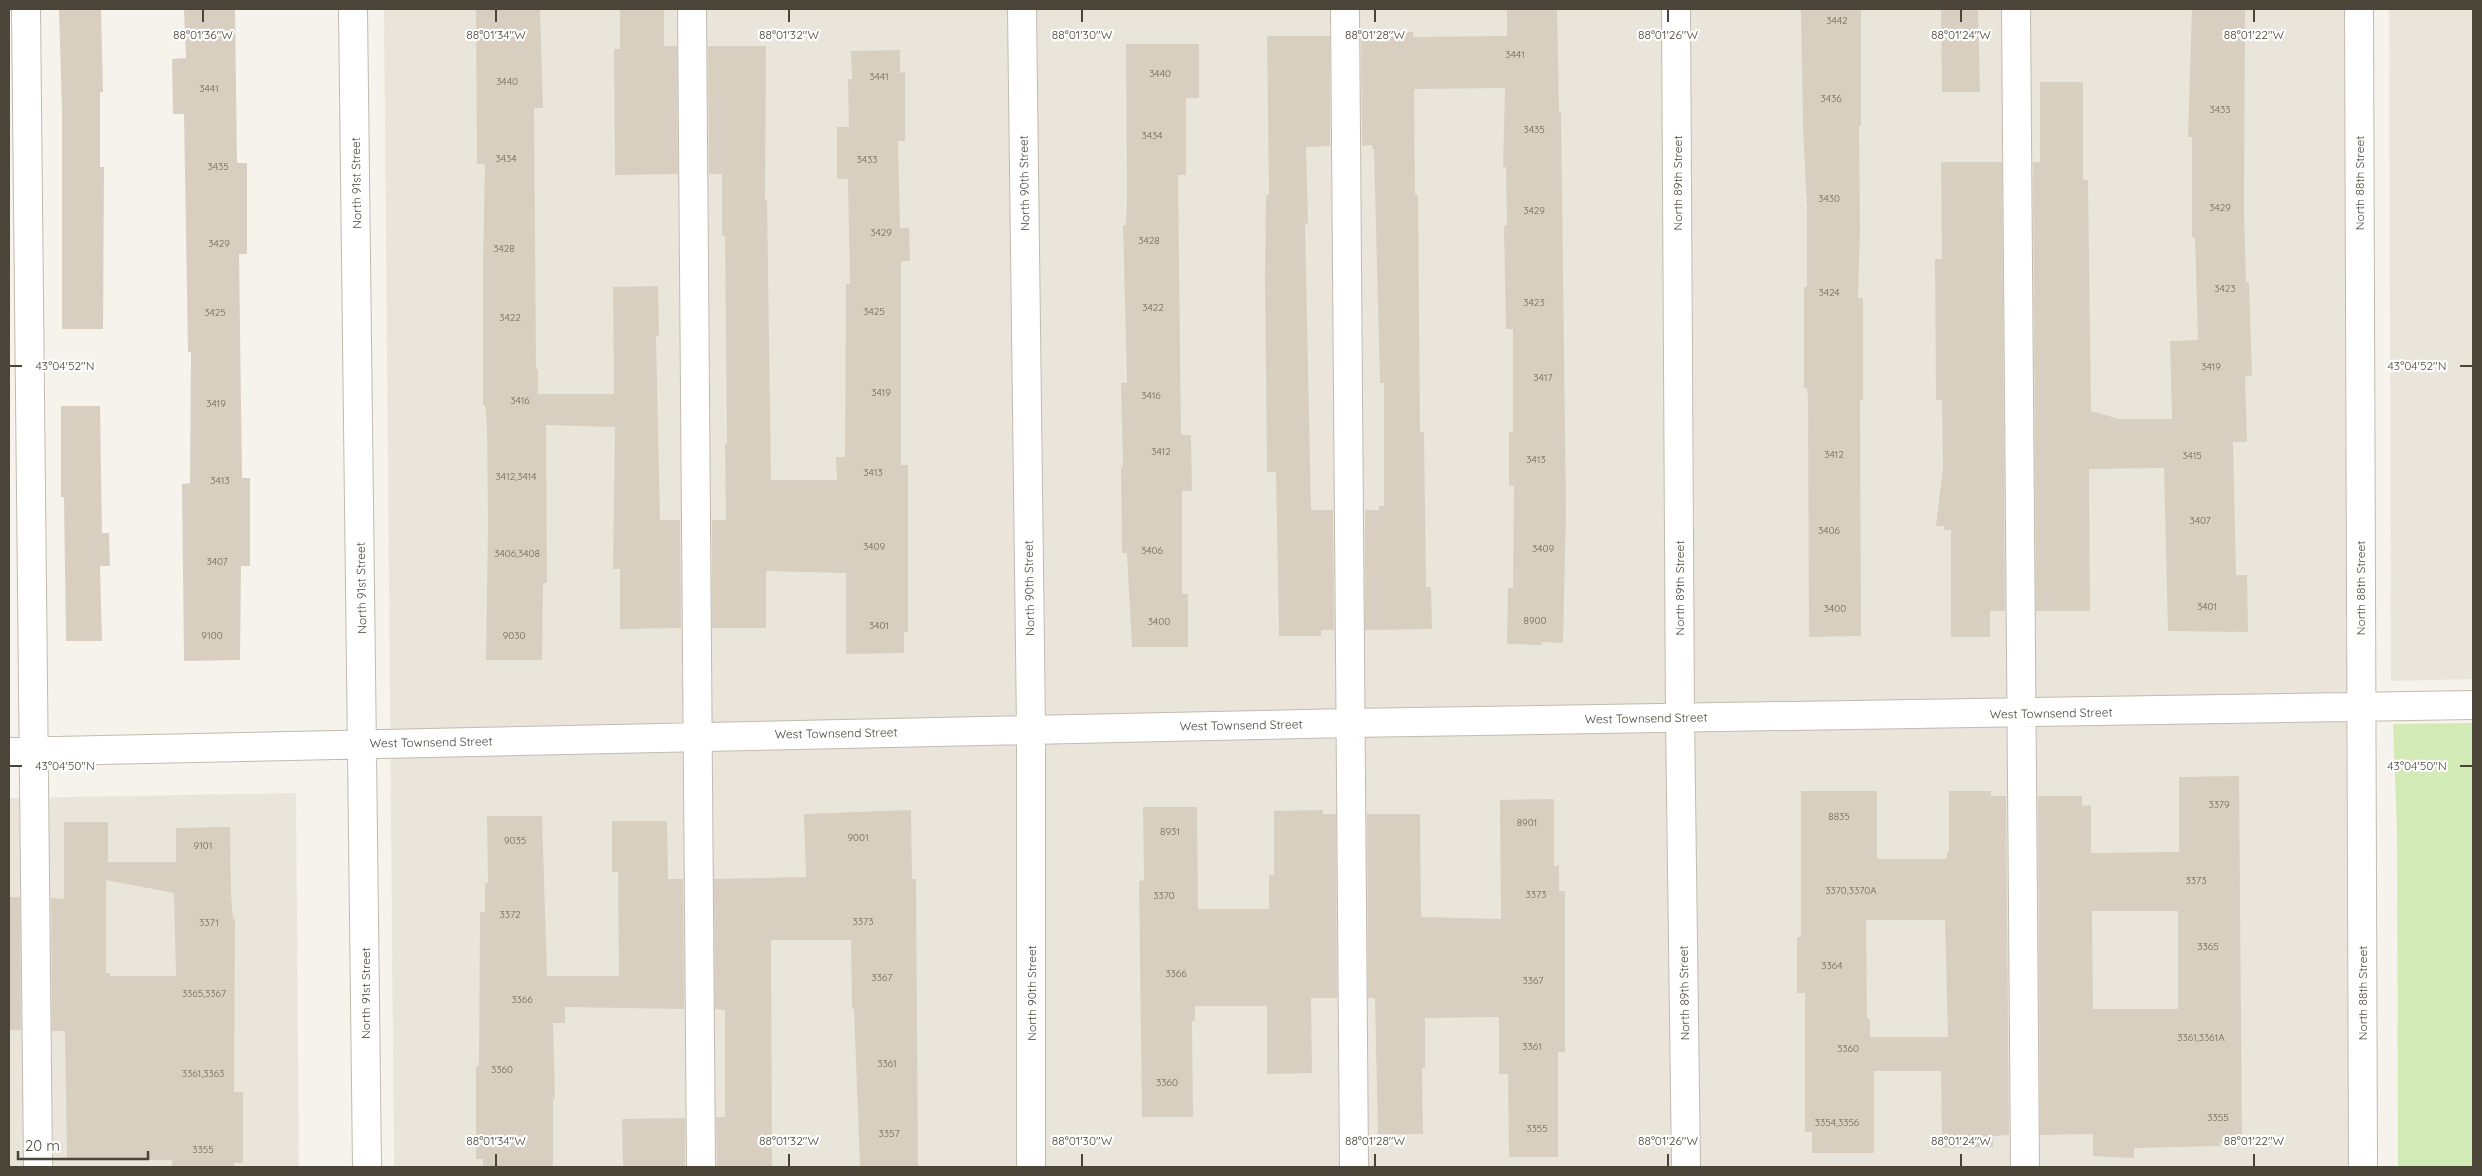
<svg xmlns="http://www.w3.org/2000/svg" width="2482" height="1176" viewBox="0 0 2482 1176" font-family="Quicksand,sans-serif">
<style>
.residential{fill:#eae5da}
.green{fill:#d2eab5}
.building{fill:#d8cfc1;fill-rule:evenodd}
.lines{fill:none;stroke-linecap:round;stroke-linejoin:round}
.minor-casing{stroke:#c2bbae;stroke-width:30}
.minor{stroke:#fff;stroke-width:28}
.ticks{fill:none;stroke:#4b4439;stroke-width:2}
.labels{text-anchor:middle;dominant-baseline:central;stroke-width:4.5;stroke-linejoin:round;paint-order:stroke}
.number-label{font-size:10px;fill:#6e675b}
.street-label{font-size:12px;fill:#4b4439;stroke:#fff}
.ticks-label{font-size:12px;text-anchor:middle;fill:#4b4439;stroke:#fff;stroke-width:4.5;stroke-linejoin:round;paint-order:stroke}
</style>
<rect width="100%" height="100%" fill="#f6f3ec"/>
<path class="residential" d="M 384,9 L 2371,9 L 2350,1167 L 394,1167 Z
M 2389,9 L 2473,9 L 2473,679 L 2391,681 Z
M 296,793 L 299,1167 L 9,1167 L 9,798 Z"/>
<path class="green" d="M 2473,723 L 2473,1167 L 2398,1167 L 2397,827 L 2393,724 Z"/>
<path class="building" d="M 59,9 L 101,9 L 103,92 L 100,92 L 100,167 L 104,167 L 103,329 L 62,329 L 62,112 Z
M 184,9 L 235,9 L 237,163 L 247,163 L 247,254 L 239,254 L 242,478 L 250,478 L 250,566 L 241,566 L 240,660 L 184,661 L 182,484 L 190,483 L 191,352 L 188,352 L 184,114 L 173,114 L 172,59 L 186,58 Z
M 476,9 L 540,9 L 543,108 L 534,108 L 536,369 L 538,369 L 538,394 L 614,394 L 613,287 L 658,286 L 659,336 L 656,336 L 660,520 L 680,520 L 681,628 L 620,629 L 620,569 L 613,569 L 615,427 L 546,425 L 547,583 L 543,583 L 542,660 L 486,660 L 488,524 L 487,424 L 485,405 L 483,405 L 483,263 L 485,164 L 477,164 Z
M 620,9 L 664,9 L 664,46 L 677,46 L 678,174 L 615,175 L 614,49 L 620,49 Z
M 1507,9 L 1557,9 L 1559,112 L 1561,112 L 1566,511 L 1563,643 L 1542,642 L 1542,645 L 1507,644 L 1508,588 L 1513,588 L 1514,486 L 1509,486 L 1509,432 L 1513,432 L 1513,329 L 1506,329 L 1504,226 L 1507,225 L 1506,167 L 1503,167 L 1505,88 L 1414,89 L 1415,195 L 1418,195 L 1420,432 L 1424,432 L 1426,587 L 1431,587 L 1432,629 L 1365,630 L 1365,510 L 1379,510 L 1379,506 L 1384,506 L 1384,383 L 1380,383 L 1374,149 L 1372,149 L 1372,145 L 1362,146 L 1361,36 L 1370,36 L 1370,32 L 1413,32 L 1413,37 L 1507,36 Z
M 1801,9 L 1861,9 L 1861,126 L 1859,126 L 1860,228 L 1858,298 L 1863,298 L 1863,400 L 1860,400 L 1861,636 L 1809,637 L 1808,400 L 1807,388 L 1804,388 L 1804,287 L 1807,287 L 1807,208 L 1803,127 Z
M 1941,9 L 1978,9 L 1980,92 L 1942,92 Z
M 2192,9 L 2245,9 L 2244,211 L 2246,282 L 2249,282 L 2252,375 L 2245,377 L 2247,442 L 2233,442 L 2236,575 L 2247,575 L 2248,632 L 2168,631 L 2164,468 L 2089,469 L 2090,611 L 2036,611 L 2033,162 L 2040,162 L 2040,82 L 2083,82 L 2083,180 L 2088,180 L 2091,411 L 2119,419 L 2172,419 L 2170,341 L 2198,340 L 2195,237 L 2192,237 L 2192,137 L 2188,137 Z
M 1267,36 L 1330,36 L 1330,146 L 1306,147 L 1308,223 L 1305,224 L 1311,510 L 1333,510 L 1334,630 L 1321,630 L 1321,636 L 1279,636 L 1276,472 L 1267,472 L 1265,277 L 1266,195 L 1269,195 Z
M 1126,44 L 1199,44 L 1199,98 L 1186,98 L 1186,175 L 1178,175 L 1181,435 L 1191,435 L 1192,491 L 1182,491 L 1182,594 L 1188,594 L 1188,647 L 1132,647 L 1127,553 L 1122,553 L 1121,467 L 1123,467 L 1121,383 L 1127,383 L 1123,225 L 1126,225 L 1127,199 Z
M 708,46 L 766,46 L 765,200 L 767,200 L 771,480 L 837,480 L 836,457 L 845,457 L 846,284 L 850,284 L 848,179 L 837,179 L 837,127 L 849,127 L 848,79 L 852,79 L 851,51 L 900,50 L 900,73 L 905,72 L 905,141 L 898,141 L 900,228 L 909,228 L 910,261 L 901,261 L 901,465 L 908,465 L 908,632 L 904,632 L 904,653 L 846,654 L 846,573 L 766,571 L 766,628 L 712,628 L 712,520 L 726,520 L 725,444 L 727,444 L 725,236 L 722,236 L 722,174 L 709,174 Z
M 1941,162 L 2002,162 L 2005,611 L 1990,611 L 1990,637 L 1951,637 L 1951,530 L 1944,530 L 1944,526 L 1936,526 L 1943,468 L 1942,400 L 1936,400 L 1935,259 L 1942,259 Z
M 61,406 L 100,406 L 102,533 L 109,533 L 110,566 L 100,566 L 102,641 L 66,641 L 64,497 L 61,497 Z
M 2239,776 L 2242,1143 L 2220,1143 L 2220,1146 L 2134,1148 L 2134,1158 L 2093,1156 L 2093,1134 L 2040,1135 L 2038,796 L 2082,796 L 2082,806 L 2091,805 L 2091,853 L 2179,852 L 2179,777 ZM 2092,911 L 2178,911 L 2178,1009 L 2093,1009 Z
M 1801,791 L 1877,791 L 1877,859 L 1947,859 L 1947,852 L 1949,852 L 1949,791 L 1991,791 L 1991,796 L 2006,796 L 2009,1135 L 1993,1136 L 1993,1147 L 1942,1148 L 1941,1071 L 1874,1071 L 1874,1153 L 1812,1153 L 1812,1132 L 1805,1132 L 1805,993 L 1797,993 L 1797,937 L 1801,937 ZM 1866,920 L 1945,920 L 1948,1037 L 1870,1037 L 1870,1019 L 1867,1019 Z
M 1554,799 L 1554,866 L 1559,865 L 1559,891 L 1565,891 L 1565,1052 L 1558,1052 L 1558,1157 L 1509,1157 L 1508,1074 L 1499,1074 L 1499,1017 L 1425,1018 L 1425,1068 L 1422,1068 L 1423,1134 L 1378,1134 L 1375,998 L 1368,998 L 1367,814 L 1420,814 L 1421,917 L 1501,919 L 1500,800 Z
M 1143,807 L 1197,807 L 1198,909 L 1269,909 L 1269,875 L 1274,875 L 1274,811 L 1323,810 L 1323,814 L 1336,814 L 1337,998 L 1311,998 L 1312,1073 L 1267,1074 L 1267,1006 L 1195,1006 L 1195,1021 L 1192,1021 L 1193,1117 L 1142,1117 L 1139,881 L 1144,880 Z
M 911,810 L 912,879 L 916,879 L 918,1167 L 860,1167 L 854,1009 L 852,1009 L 851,940 L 771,940 L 772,1166 L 717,1167 L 716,1117 L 725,1117 L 725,1010 L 715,1009 L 714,879 L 806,877 L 804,814 Z
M 487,816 L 542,816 L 547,976 L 619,976 L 618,872 L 612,872 L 612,821 L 667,821 L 668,879 L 683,879 L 684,1009 L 565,1007 L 565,1023 L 553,1023 L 555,1099 L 553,1099 L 553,1167 L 483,1167 L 483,1159 L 476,1159 L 476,1066 L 479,1066 L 480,912 L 485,912 L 485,883 L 488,883 Z
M 64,822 L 108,822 L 108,862 L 176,862 L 176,828 L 230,827 L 231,894 L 233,919 L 235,919 L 234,1092 L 243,1092 L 243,1163 L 234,1163 L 234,1167 L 172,1167 L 172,1160 L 67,1160 L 65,1031 L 52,1031 L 51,898 L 64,899 ZM 106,880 L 174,893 L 176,976 L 110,976 L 110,973 L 106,973 Z
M 9,897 L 20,897 L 21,1030 L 9,1030 Z
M 685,1118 L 685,1167 L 623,1167 L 622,1119 Z"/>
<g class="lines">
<defs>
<path id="minor" d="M 26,9 L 38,1167
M 353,9 L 367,1167
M 692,9 L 701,1167
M 1022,9 L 1031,729 L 1031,1167
M 1345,9 L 1354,1167
M 1676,9 L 1680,717 L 1686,1167
M 2016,9 L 2025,1167
M 2359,9 L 2363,1167
M 9,752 L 1350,723 L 2473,705"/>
</defs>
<use href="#minor" class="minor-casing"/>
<use href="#minor" class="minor"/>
</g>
<path class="ticks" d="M 203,10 L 203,22M 496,10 L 496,22M 789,10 L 789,22M 1082,10 L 1082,22M 1375,10 L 1375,22M 1668,10 L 1668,22M 1961,10 L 1961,22M 2254,10 L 2254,22M 10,366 L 22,366M 2460,366 L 2472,366M 10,766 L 22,766M 2460,766 L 2472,766M 496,1154 L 496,1166M 789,1154 L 789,1166M 1082,1154 L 1082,1166M 1375,1154 L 1375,1166M 1668,1154 L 1668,1166M 1961,1154 L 1961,1166M 2254,1154 L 2254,1166"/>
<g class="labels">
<g class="number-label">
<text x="1837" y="20">3442</text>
<text x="1515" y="54">3441</text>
<text x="1160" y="73">3440</text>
<text x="879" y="76">3441</text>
<text x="507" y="81">3440</text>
<text x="209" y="88">3441</text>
<text x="1831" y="98">3436</text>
<text x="2220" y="109">3433</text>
<text x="1534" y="129">3435</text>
<text x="1152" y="135">3434</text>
<text x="506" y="158">3434</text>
<text x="867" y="159">3433</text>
<text x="218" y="166">3435</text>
<text x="1829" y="198">3430</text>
<text x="2220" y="207">3429</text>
<text x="1534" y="210">3429</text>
<text x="881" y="232">3429</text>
<text x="1149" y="240">3428</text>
<text x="219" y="243">3429</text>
<text x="504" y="248">3428</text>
<text x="2225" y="288">3423</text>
<text x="1829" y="292">3424</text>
<text x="1534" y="302">3423</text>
<text x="1153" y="307">3422</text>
<text x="874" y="311">3425</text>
<text x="215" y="312">3425</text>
<text x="510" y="317">3422</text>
<text x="2211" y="366">3419</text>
<text x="1543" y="377">3417</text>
<text x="881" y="392">3419</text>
<text x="1151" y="395">3416</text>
<text x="520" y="400">3416</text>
<text x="216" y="403">3419</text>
<text x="1161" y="451">3412</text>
<text x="1834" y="454">3412</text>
<text x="2192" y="455">3415</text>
<text x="1536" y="459">3413</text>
<text x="873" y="472">3413</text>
<text x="516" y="476">3412,3414</text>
<text x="220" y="480">3413</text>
<text x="2200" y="520">3407</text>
<text x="1829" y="530">3406</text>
<text x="874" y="546">3409</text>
<text x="1543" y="548">3409</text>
<text x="1152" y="550">3406</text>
<text x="517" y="553">3406,3408</text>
<text x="217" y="561">3407</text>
<text x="2207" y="606">3401</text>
<text x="1835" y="608">3400</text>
<text x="1535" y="620">8900</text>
<text x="1159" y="621">3400</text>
<text x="879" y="625">3401</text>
<text x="212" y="635">9100</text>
<text x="514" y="635">9030</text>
<text x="2219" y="804">3379</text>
<text x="1839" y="816">8835</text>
<text x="1527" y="822">8901</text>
<text x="1170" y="831">8931</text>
<text x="858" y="837">9001</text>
<text x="515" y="840">9035</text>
<text x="203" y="845">9101</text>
<text x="2196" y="880">3373</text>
<text x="1851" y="890">3370,3370A</text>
<text x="1536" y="894">3373</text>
<text x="1164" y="895">3370</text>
<text x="510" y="914">3372</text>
<text x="863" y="921">3373</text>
<text x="209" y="922">3371</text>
<text x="2208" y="946">3365</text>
<text x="1832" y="965">3364</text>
<text x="1176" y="973">3366</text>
<text x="882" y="977">3367</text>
<text x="1533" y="980">3367</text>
<text x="204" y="993">3365,3367</text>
<text x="522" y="999">3366</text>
<text x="2201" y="1037">3361,3361A</text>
<text x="1532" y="1046">3361</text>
<text x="1848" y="1048">3360</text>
<text x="887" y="1063">3361</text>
<text x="502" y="1069">3360</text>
<text x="203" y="1073">3361,3363</text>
<text x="1167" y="1082">3360</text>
<text x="2218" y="1117">3355</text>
<text x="1837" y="1122">3354,3356</text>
<text x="1537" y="1128">3355</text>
<text x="889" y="1133">3357</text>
<text x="203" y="1149">3355</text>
</g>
<g class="street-label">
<text transform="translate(356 183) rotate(-91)">North 91st Street</text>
<text transform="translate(1024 183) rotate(-91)">North 90th Street</text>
<text transform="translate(1677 183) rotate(-90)">North 89th Street</text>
<text transform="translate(2359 183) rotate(-90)">North 88th Street</text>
<text transform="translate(361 588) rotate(-91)">North 91st Street</text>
<text transform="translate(1029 588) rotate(-91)">North 90th Street</text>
<text transform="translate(1679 588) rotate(-90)">North 89th Street</text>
<text transform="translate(2360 588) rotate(-90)">North 88th Street</text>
<text transform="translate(2051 713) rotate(-1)">West Townsend Street</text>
<text transform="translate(1646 718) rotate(-1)">West Townsend Street</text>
<text transform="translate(1241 725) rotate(-1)">West Townsend Street</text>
<text transform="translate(836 733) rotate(-1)">West Townsend Street</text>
<text transform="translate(431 742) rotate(-1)">West Townsend Street</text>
<text transform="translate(365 993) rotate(-90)">North 91st Street</text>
<text transform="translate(1031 993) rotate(-90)">North 90th Street</text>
<text transform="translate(1684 993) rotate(-91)">North 89th Street</text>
<text transform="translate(2362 993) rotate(-90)">North 88th Street</text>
</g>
</g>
<g class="ticks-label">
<text x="203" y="39">88°01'36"W</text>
<text x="496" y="39">88°01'34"W</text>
<text x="789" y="39">88°01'32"W</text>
<text x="1082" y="39">88°01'30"W</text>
<text x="1375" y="39">88°01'28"W</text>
<text x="1668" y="39">88°01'26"W</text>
<text x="1961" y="39">88°01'24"W</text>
<text x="2254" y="39">88°01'22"W</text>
<text x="65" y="370">43°04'52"N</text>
<text x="2417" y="370">43°04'52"N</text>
<text x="65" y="770">43°04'50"N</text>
<text x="2417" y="770">43°04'50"N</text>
<text x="496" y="1145">88°01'34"W</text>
<text x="789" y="1145">88°01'32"W</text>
<text x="1082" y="1145">88°01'30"W</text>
<text x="1375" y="1145">88°01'28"W</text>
<text x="1668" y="1145">88°01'26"W</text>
<text x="1961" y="1145">88°01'24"W</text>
<text x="2254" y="1145">88°01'22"W</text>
</g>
<rect width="2482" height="1176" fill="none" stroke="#4b4439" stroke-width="20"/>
<path d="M18 1151v8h130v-8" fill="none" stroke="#4b4439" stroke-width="2.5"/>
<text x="25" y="1151" font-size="15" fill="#4b4439" stroke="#ffffff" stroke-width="4" paint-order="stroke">20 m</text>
</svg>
